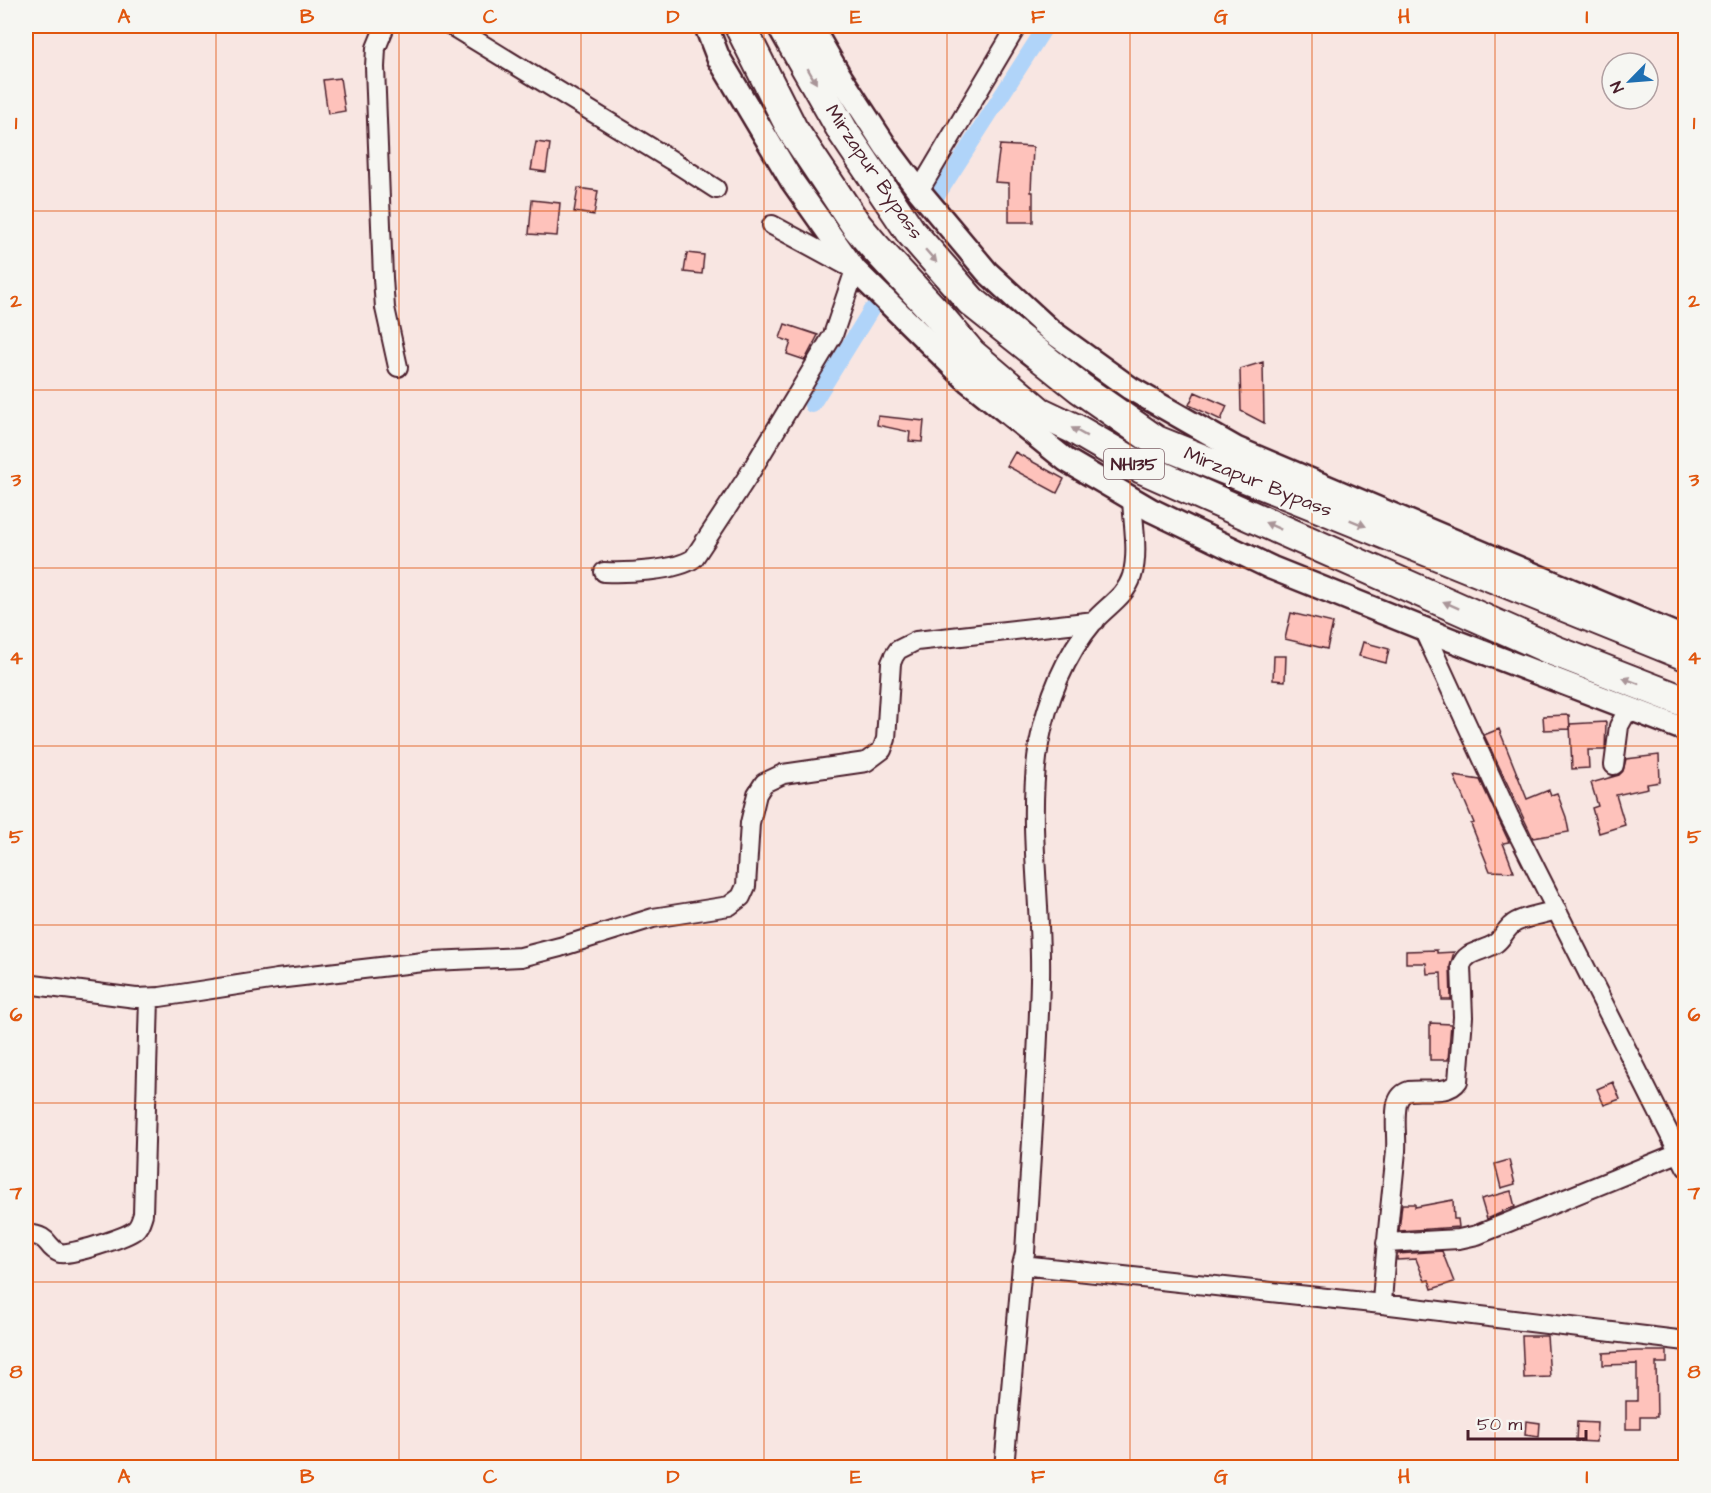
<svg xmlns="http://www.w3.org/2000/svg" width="1711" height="1493" viewBox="0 0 1711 1493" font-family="'Architects Daughter',sans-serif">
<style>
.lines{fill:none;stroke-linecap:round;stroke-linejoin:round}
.canal{stroke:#b0d4f9;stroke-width:16}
.building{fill:#fec2bb;stroke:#4a1f2b;stroke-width:1.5}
.minor-casing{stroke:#4a1f2b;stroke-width:22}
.tertiary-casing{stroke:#4a1f2b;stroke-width:27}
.trunk-casing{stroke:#4a1f2b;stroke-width:34}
.minor{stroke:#f6f6f2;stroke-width:18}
.tertiary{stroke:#f6f6f2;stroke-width:22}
.trunk{stroke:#f6f6f2;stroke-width:30}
.oneway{fill:#a99598}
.grid{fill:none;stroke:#e0560e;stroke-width:1.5;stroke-opacity:0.55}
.labels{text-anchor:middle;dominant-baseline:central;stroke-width:4.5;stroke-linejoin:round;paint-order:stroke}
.shield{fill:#f6f6f2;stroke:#7e6067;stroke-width:1.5}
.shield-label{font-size:18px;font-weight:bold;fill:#4a1f2b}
.street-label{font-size:20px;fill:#4a1f2b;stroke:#f6f6f2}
.neatline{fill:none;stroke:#e0560e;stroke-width:2}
.grid-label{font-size:20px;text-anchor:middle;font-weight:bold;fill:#e0560e}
</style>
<rect width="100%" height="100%" fill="#f8e6e2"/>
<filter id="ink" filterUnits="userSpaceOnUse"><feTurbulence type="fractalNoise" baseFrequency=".0167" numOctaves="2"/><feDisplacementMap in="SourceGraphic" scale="12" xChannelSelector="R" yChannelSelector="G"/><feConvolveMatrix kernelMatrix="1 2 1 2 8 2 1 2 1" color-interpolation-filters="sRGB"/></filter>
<g filter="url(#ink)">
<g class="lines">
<path class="canal" d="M 939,193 L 1046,26
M 812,405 L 871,310"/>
</g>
<path class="building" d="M 340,78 L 345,111 L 328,114 L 323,80 Z
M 536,142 L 550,144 L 546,172 L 531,170 Z
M 1000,145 L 1033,147 L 1031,192 L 1033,192 L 1033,222 L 1009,222 L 1009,183 L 995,182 Z
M 578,188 L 598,191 L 594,215 L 574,212 Z
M 532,200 L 560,203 L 557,236 L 529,234 Z
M 687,253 L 704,255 L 702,274 L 684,272 Z
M 785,324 L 818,335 L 805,360 L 787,354 L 791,342 L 780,338 Z
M 1263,362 L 1264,423 L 1241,411 L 1240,369 Z
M 1195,392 L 1227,406 L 1221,420 L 1189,405 Z
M 878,416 L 924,421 L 922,442 L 909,441 L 910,432 L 877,425 Z
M 1015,452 L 1064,479 L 1057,493 L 1007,466 Z
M 1291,613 L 1333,623 L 1327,649 L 1285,639 Z
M 1363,642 L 1389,649 L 1386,663 L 1359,656 Z
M 1274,656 L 1286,656 L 1285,681 L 1273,680 Z
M 1569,715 L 1570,729 L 1544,730 L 1543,716 Z
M 1606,722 L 1605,750 L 1588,750 L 1589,768 L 1572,769 L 1570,724 Z
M 1499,729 L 1527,799 L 1549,790 L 1551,795 L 1557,793 L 1566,817 L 1569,832 L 1533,838 L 1484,735 Z
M 1659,755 L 1660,782 L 1647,784 L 1648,788 L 1616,795 L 1625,825 L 1599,833 L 1592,808 L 1598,806 L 1591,783 L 1619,775 L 1623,771 L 1626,759 Z
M 1454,776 L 1480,780 L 1509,842 L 1503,843 L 1514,872 L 1490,871 L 1471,824 L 1474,823 Z
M 1437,950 L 1437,953 L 1454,952 L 1450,966 L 1451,1000 L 1442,1000 L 1441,973 L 1427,974 L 1426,963 L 1406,963 L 1406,951 Z
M 1430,1023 L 1451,1024 L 1448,1060 L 1430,1060 Z
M 1613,1082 L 1620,1099 L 1604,1105 L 1597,1089 Z
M 1509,1160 L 1515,1184 L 1501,1188 L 1495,1164 Z
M 1511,1191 L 1515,1207 L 1502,1211 L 1503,1212 L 1487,1219 L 1481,1199 Z
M 1453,1200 L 1454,1219 L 1458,1219 L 1459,1227 L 1399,1231 L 1402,1204 L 1415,1204 L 1415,1207 Z
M 1442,1251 L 1454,1282 L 1432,1289 L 1429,1280 L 1425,1281 L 1422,1274 L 1416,1259 L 1397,1260 L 1397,1254 Z
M 1522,1336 L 1547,1336 L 1550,1377 L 1524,1378 Z
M 1637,1351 L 1667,1351 L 1667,1363 L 1656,1363 L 1657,1417 L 1640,1417 L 1640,1429 L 1626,1429 L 1626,1401 L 1637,1401 L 1637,1364 L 1603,1365 L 1603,1353 Z
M 1526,1421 L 1540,1423 L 1539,1437 L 1525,1435 Z
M 1577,1422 L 1597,1423 L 1596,1442 L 1576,1441 Z"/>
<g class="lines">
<defs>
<path id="minor" d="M 385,26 L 376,48 L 375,67 L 383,278 L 385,308 L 398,367
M 452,26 L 671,160 L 716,189
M 919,191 L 1017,26
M 604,572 C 626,573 677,571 694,558 L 748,476 L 833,335 L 855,270 L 772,225
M 1423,629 L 1509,816 L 1686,1167
M 1614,765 L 1619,726 L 1629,708
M 26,984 L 136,998 L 160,997 L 277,979 L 432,961 L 521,957 L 560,947 L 653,918 L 729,906 L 741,897 L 746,886 L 750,823 L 757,794 L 764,783 L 783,774 L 866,762 L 882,750 L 886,739 L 891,663 L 894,656 L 898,650 L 916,641 L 1095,621
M 26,1234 C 53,1236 44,1247 60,1253 C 69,1256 127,1237 135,1230 C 140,1226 141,1220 143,1214 L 149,998
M 1386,1243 L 1459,1239 L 1477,1235 L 1678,1153
M 1022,1265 L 1382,1304 L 1686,1341
M 1382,1304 C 1385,1252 1391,1202 1396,1151 C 1397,1136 1394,1119 1397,1104 C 1399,1097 1402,1093 1409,1091 C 1424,1089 1449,1095 1458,1081 L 1463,1017 L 1461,966 C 1466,950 1484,952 1496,943 C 1504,937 1506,927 1516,922 C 1528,916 1544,914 1557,910
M 1004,1468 L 1022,1265 L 1025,1253 C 1030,1162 1038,1071 1040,980 C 1042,902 1026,822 1039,744 C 1047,700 1065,655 1094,621 C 1107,606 1126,596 1132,576 C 1139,553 1133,524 1132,499"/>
<path id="tertiary" d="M 706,26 L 718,57 L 792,181 L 855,270 L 968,381 L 1066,460 L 1151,510 L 1272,568 L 1449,639 L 1686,730
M 811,26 L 838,73 L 886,147 L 919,191 L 987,272 L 1051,331 L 1130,388 L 1237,449 L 1686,639"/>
<path id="trunk" d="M 740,26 L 792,129 L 857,226 L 873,245 L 938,315 L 971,354 L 1039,412 L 1075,429 L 1142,468 L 1555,651 L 1686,702
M 783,26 L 844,133 L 910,231 L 971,301 L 1080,388 L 1156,441 L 1686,655"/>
</defs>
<use href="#minor" class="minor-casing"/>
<use href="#tertiary" class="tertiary-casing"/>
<use href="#trunk" class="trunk-casing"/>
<use href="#minor" class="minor"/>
<use href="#tertiary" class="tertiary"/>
<use href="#trunk" class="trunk"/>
</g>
<defs><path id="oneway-solid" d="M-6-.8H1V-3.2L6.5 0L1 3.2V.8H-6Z" transform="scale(1.5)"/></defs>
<g class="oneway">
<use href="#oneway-solid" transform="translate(812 76) rotate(60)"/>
<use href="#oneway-solid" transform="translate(931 256) rotate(49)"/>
<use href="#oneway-solid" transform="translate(1079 432) rotate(-151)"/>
<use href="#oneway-solid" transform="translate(1358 523) rotate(22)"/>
<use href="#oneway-solid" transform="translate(1273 526) rotate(-156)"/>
<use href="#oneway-solid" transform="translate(1451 605) rotate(-156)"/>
<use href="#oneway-solid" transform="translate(1631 681) rotate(-159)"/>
</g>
</g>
<path class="grid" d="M 216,26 L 216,1468M 399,26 L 399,1468M 581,26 L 581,1468M 764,26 L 764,1468M 947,26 L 947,1468M 1130,26 L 1130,1468M 1312,26 L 1312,1468M 1495,26 L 1495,1468M 26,211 L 1686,211M 26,390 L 1686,390M 26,568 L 1686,568M 26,746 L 1686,746M 26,925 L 1686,925M 26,1103 L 1686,1103M 26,1282 L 1686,1282"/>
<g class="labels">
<rect class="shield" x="1104" y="449" width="60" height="30" rx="4.5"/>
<g class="shield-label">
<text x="1134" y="464">NH135</text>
</g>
<g class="street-label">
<text transform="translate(874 172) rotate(56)">Mirzapur Bypass</text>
<text transform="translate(1258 482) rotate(22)">Mirzapur Bypass</text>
</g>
</g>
<rect width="1711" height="1493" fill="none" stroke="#f6f6f2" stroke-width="66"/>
<g transform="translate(1630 81) rotate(245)"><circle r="28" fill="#f6f6f2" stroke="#b1a0a2" stroke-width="1.5"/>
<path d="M0-4.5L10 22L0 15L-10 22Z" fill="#1f6fb2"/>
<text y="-9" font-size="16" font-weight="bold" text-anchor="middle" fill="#4a1f2b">N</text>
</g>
<path d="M1468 1430v9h118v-9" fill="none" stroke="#4a1f2b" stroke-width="3"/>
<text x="1477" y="1430" font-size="18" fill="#4a1f2b" stroke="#f6f6f2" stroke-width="4.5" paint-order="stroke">50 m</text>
<rect x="33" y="33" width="1645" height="1427" class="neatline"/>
<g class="grid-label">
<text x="124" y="23">A</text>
<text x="307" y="23">B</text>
<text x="490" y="23">C</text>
<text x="673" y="23">D</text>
<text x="856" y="23">E</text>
<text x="1038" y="23">F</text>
<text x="1221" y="23">G</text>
<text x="1404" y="23">H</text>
<text x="1587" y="23">I</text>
<text x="16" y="129">1</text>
<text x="1694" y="129">1</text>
<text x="16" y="307">2</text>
<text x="1694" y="307">2</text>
<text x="16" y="486">3</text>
<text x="1694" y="486">3</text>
<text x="16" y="664">4</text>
<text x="1694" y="664">4</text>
<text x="16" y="843">5</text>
<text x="1694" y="843">5</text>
<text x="16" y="1021">6</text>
<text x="1694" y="1021">6</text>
<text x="16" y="1199">7</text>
<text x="1694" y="1199">7</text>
<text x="16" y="1378">8</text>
<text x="1694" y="1378">8</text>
<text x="124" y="1483">A</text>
<text x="307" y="1483">B</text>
<text x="490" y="1483">C</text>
<text x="673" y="1483">D</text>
<text x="856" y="1483">E</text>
<text x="1038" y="1483">F</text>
<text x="1221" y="1483">G</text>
<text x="1404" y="1483">H</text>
<text x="1587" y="1483">I</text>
</g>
</svg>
